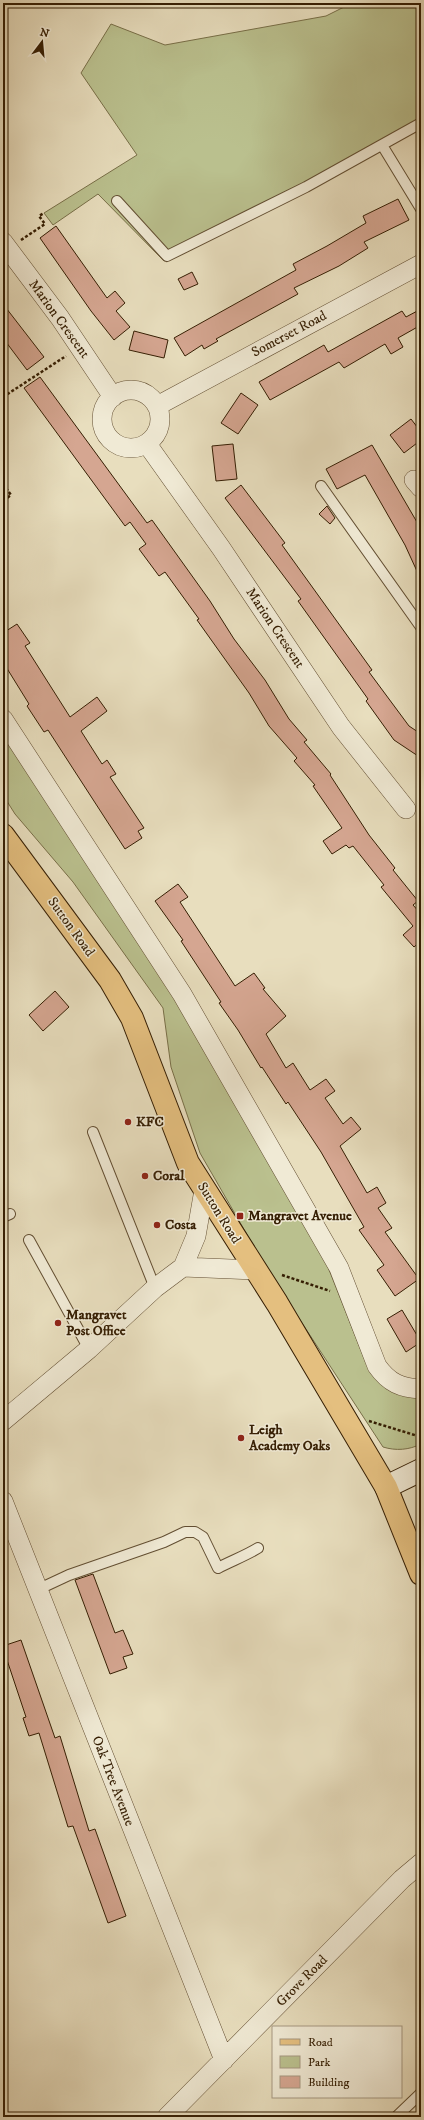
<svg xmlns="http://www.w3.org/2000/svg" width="424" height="2120" viewBox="0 0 424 2120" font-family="'IM FELL DW Pica',serif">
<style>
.green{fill:#bac08e;stroke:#786f48}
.building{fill:#d5a691;stroke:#351e03}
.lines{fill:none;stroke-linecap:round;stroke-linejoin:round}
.lane-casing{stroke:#624e32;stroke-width:12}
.street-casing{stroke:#624e32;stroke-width:20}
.secondary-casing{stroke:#351e03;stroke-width:24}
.primary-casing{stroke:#351e03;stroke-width:24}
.path{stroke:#351e03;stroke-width:2.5;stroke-dasharray:3 2;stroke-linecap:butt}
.lane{stroke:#f0ead5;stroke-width:10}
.street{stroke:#f0ead5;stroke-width:19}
.secondary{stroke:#f0ead5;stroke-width:22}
.primary{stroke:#e4bf7f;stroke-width:22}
.poi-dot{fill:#8f2418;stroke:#f0ead5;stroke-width:1.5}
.labels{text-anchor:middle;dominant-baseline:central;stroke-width:3;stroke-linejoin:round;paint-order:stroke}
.street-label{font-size:14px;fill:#351e03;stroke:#f0ead5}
.poi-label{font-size:14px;font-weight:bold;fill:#351e03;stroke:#f0ead5;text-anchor:start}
</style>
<rect width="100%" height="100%" fill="#e8debe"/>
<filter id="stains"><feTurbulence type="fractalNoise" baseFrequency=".005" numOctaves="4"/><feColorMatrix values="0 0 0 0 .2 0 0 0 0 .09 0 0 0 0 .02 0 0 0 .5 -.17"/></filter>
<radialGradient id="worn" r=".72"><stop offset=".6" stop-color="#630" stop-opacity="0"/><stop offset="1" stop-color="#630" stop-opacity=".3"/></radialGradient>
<path class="green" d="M 352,3 L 421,3 L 421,126 L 164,261 L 98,194 L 53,225 L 44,213 L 137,155 L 81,73 L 111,24 L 165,45 L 326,16 Z
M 3,730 L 180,1001 L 318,1242 L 366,1363 L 421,1395 L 421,1444 C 409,1450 396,1451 383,1447 L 268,1271 L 200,1153 L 171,1067 L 163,1008 L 73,882 L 15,814 L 3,795 Z"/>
<path class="building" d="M 398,199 L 409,220 L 364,242 L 368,248 L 339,266 L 294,288 L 298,294 L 216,339 L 218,341 L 204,349 L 202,345 L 185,356 L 174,338 L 296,270 L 293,264 L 327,246 L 366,223 L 363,216 Z
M 56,226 L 107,298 L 115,291 L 125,303 L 116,311 L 130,327 L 114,340 L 91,311 L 40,238 Z
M 192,272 L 198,284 L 184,290 L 178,279 Z
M 3,304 L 44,357 L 27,370 L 3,338 Z
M 421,309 L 421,325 L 398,338 L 403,347 L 391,354 L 385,344 L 344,368 L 339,362 L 270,400 L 259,382 L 324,345 L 328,352 L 402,311 L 406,317 Z
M 134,331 L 168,340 L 164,358 L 129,350 Z
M 40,377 L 147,523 L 152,520 L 210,601 L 234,639 L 265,680 L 289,719 L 307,740 L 304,742 L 331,774 L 330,775 L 369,835 L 395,868 L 393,870 L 418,901 L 413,905 L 421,914 L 421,941 L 414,947 L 403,935 L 413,926 L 381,887 L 384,885 L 353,846 L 349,848 L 346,845 L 332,854 L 323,841 L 342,828 L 313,786 L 315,785 L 294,761 L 297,758 L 269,726 L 249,693 L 197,620 L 199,619 L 165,572 L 159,576 L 139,549 L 146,544 L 130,522 L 125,526 L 24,388 Z
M 241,393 L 258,405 L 238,434 L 221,423 Z
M 411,419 L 421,432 L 421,440 L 404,453 L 390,435 Z
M 233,444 L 237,479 L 216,481 L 212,446 Z
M 372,445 L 421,529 L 421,580 L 405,545 L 365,475 L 337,489 L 326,469 Z
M 241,485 L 285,543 L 282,545 L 372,670 L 369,672 L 409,726 L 421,734 L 421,758 L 394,740 L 366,701 L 368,699 L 298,601 L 301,599 L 225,498 Z
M 327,506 L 335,518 L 330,524 L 319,514 Z
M 17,624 L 30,643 L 25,646 L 70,717 L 97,697 L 107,711 L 81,731 L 102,764 L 107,760 L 116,774 L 110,777 L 144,828 L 138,831 L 142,838 L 125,849 L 48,730 L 44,732 L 27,706 L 29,704 L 3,662 L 3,633 Z
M 178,884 L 188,897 L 180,902 L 235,986 L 254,973 L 265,988 L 263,989 L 286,1016 L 266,1034 L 286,1068 L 293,1063 L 310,1090 L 326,1079 L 335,1091 L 325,1098 L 343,1124 L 351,1117 L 361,1129 L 340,1146 L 367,1193 L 377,1187 L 386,1203 L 378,1208 L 392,1228 L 385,1232 L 419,1279 L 395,1296 L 377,1270 L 384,1265 L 359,1230 L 364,1227 L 321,1152 L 288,1102 L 286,1104 L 262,1067 L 261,1068 L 238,1030 L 219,1003 L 221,1002 L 181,941 L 183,940 L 155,901 Z
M 55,991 L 69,1007 L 43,1031 L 29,1015 Z
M 402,1310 L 421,1342 L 406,1352 L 387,1319 Z
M 93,1574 L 115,1633 L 123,1630 L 133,1654 L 123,1657 L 127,1668 L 110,1674 L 75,1580 Z
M 21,1640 L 55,1738 L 60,1736 L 89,1831 L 95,1829 L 126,1916 L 108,1923 L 73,1826 L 68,1827 L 39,1733 L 29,1736 L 23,1718 L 26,1717 L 3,1648 L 3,1646 Z"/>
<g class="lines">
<defs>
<path id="lane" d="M 382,145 L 421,209
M 117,201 L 167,256 L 306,187 L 421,123
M 321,486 L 421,627
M 93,1132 L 155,1288
M 3,1217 L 10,1214
M 29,1240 L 89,1349
M 39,1589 L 69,1575 L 164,1542 L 185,1532 L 195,1532 L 203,1537 L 218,1568 C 231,1561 245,1556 258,1548
M 396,2117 L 421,2093"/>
<path id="street" d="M 3,242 L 60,318 L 113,397
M102 419a29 29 0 1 1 58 0a29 29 0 1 1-58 0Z
M 157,406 L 421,264
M 147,444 L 221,548 L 341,727 L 406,809
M 414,480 L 421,488
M 3,719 L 182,994 L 339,1268 L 377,1366 C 389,1383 401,1388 421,1389
M 183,1267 L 196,1236 L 204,1190
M 3,1421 L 89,1349 L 155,1288 L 183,1267 L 255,1270
M 3,1501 L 224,2060
M 167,2117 L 402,1879 L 421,1863"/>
<path id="secondary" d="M 386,1487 L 421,1470"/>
<path id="primary" d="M 3,835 L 110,980 L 132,1018 L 188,1163 L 277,1303 L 386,1487 L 421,1574"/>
</defs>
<use href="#lane" class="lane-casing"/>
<use href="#street" class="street-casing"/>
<use href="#secondary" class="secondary-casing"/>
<use href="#primary" class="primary-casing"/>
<path class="path" d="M 21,240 L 45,224 L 39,216 L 44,213
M 3,397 L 66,356
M 3,484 L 11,495 L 3,501
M 282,1275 L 330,1291
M 369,1421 L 421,1437"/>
<use href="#lane" class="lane"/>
<use href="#street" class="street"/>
<use href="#secondary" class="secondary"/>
<use href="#primary" class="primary"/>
</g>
<g class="poi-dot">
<circle cx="128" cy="1122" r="4"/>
<circle cx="145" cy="1176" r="4"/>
<rect x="236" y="1212" width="8" height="8" rx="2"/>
<circle cx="157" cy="1225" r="4"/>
<circle cx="58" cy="1323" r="4"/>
<circle cx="241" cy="1438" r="4"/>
</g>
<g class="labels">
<g class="street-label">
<text transform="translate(59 319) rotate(54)">Marion Crescent</text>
<text transform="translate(289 334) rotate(-28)">Somerset Road</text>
<text transform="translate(275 628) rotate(56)">Marion Crescent</text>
<text transform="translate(71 927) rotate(54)">Sutton Road</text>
<text transform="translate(219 1213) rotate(58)">Sutton Road</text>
<text transform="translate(113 1781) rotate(69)">Oak Tree Avenue</text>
<text transform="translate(302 1981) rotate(-45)">Grove Road</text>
</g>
<g class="poi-label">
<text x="136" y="1122">KFC</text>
<text x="153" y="1176">Coral</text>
<text x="248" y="1216">Mangravet Avenue</text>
<text x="165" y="1225">Costa</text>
<text x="66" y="1315">Mangravet<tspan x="66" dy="16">Post Office</tspan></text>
<text x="249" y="1430">Leigh<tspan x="249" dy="16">Academy Oaks</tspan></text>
</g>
</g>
<rect width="424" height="2120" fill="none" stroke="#e8debe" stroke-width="16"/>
<rect x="4" y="4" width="416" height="2112" fill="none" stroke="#351e03" stroke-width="2"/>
<rect x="8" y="8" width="408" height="2104" fill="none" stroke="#351e03"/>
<rect x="272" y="2026" width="130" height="72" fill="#f0ead5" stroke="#a59881"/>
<rect x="280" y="2039" width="20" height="6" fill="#e4bf7f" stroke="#a59881"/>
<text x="308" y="2046" font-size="12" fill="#351e03">Road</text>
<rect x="280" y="2056" width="20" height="12" fill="#bac08e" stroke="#a59881"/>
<text x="308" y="2066" font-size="12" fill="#351e03">Park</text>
<rect x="280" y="2076" width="20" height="12" fill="#d5a691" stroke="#a59881"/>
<text x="308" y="2086" font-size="12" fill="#351e03">Building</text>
<g transform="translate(42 42) rotate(16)" stroke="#f0ead5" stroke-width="3" paint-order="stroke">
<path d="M0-3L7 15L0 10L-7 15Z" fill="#351e03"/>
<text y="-6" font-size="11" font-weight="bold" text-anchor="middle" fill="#351e03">N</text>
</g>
<rect width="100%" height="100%" filter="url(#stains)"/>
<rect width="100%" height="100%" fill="url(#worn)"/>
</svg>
